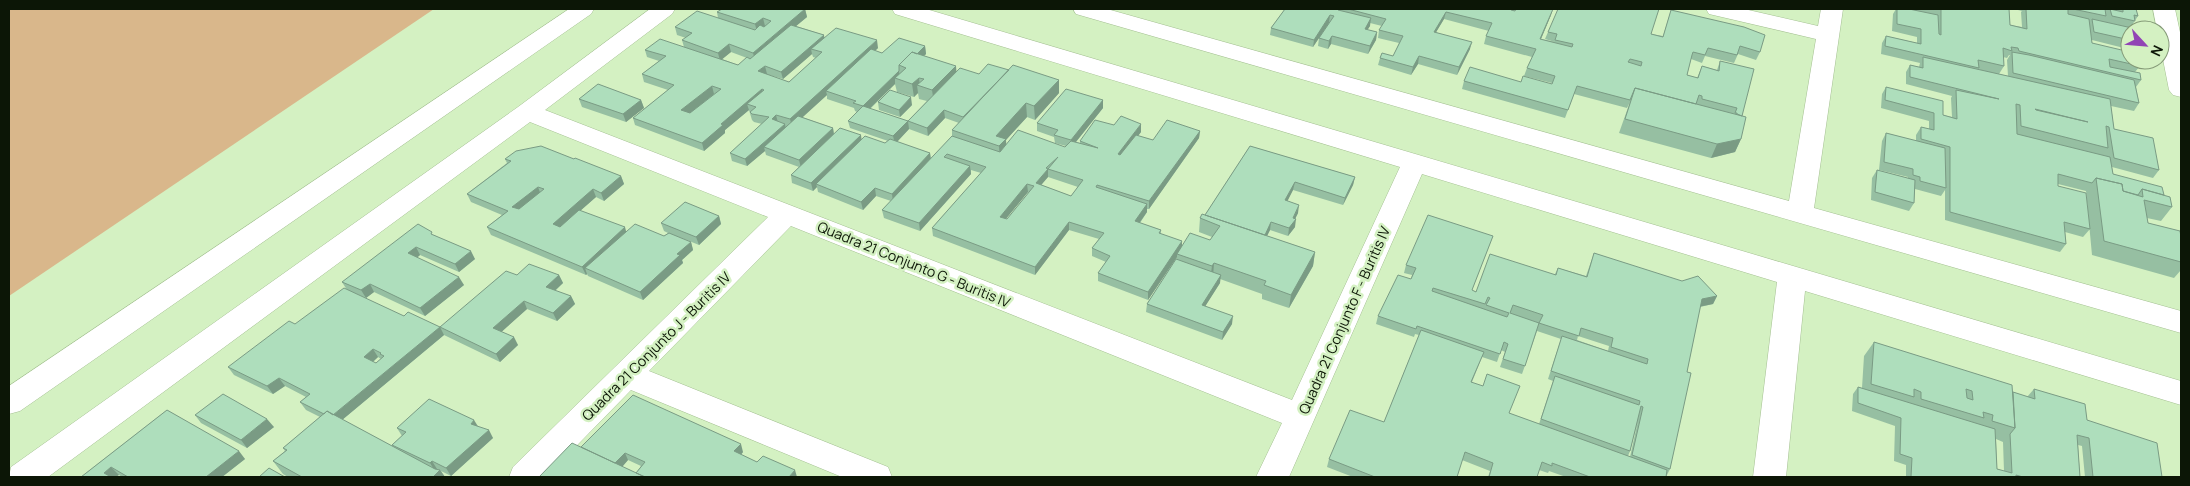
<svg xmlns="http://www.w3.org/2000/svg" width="2190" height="486" viewBox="0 0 2190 486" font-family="Manrope,sans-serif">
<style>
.green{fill:#d9b78b}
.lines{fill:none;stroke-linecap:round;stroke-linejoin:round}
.minor-casing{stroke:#a5c093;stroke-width:1}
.minor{fill:#fff;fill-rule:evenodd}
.wall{fill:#96bfa2;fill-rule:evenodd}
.shaded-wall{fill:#7a9b84}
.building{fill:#aedebc;stroke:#7a9b84;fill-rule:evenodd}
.labels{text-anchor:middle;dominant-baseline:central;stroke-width:5;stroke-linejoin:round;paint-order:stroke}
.street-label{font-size:14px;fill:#0c1606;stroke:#d4f1c2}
</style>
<rect width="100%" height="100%" fill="#d4f1c2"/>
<path class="green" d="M 9,9 L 434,9 L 9,296 Z"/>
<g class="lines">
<defs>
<path id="minor" d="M 569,9 L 594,9 L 591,14 L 20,411 L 9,414 L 9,386 Z
M 650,9 L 675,9 L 672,14 L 545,110 L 1292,400 L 1400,167 L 895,14 L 892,9 L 926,9 L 2181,381 L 2181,405 L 1805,291 L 1786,477 L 1753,477 L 1777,282 L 1422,174 L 1289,477 L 1256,477 L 1282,423 L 791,226 L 649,371 L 888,467 L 892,477 L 842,477 L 631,390 L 546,477 L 509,477 L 513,467 L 768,217 L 530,122 L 48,477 L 9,477 L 11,467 L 518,107 Z
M 1073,9 L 1107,9 L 1789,201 L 1816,39 L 1709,14 L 1706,9 L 1744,9 L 1818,26 L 1821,9 L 1843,9 L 1814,208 L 2181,311 L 2181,333 L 1076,14 Z
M 2153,9 L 2175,9 L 2181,37 L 2181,97 L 2173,95 L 2169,90 L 2160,44 L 2160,30 L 2157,30 Z"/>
</defs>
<use href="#minor" class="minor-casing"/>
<use href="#minor" class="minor"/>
</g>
<path class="wall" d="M 805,9 L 807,17 L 796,26 L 824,35 L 824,38 L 878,48 L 875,51 L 882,53 L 925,46 L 926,54 L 924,56 L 957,72 L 979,74 L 1009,70 L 1059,80 L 1059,93 L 1035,120 L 1027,117 L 1006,140 L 1006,145 L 1065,147 L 1066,146 L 1055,143 L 1054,137 L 1037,131 L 1037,123 L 1103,100 L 1103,108 L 1076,142 L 1080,143 L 1080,141 L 1141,132 L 1138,136 L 1153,140 L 1200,131 L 1199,138 L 1149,209 L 1147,209 L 1147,212 L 1140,223 L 1161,230 L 1161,234 L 1182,245 L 1210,240 L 1212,237 L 1199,232 L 1200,218 L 1205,215 L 1250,146 L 1355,177 L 1353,185 L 1343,205 L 1293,190 L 1287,201 L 1298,213 L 1295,219 L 1295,227 L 1288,236 L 1270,230 L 1267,236 L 1315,252 L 1313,266 L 1289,308 L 1262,299 L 1262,294 L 1220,279 L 1220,283 L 1205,306 L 1232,324 L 1222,340 L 1146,312 L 1147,304 L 1176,259 L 1177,257 L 1148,300 L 1098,281 L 1098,273 L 1106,262 L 1092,256 L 1092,248 L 1099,239 L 1069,230 L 1035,275 L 933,236 L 932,228 L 981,173 L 971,170 L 971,174 L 920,231 L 884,218 L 882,210 L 891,201 L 876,196 L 863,210 L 818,192 L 817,187 L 813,191 L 792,183 L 791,175 L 799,167 L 766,155 L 765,151 L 747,166 L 732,161 L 730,153 L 762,124 L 754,122 L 752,120 L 749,110 L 725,130 L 725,133 L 704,151 L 635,125 L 633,118 L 668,90 L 644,82 L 642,74 L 659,61 L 647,57 L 645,50 L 684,47 L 682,40 L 686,38 L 677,35 L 675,27 L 718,18 L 717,12 ZM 731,52 L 747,58 L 738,65 L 722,59 ZM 812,54 L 813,57 L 816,58 L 789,82 L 766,74 L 783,79 ZM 895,84 L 897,92 L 914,97 L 918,93 L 919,99 L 927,101 L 908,121 L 870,109 ZM 827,95 L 827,99 L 854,108 L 855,111 L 857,112 L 848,121 L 850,128 L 888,141 L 885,143 L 834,134 L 833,128 L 802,117 ZM 945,118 L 959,123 L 952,130 L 952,136 L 931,159 L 930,153 L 897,142 L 909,129 L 928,136 ZM 1048,177 L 1078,187 L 1071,196 L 1041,185 ZM 1028,192 L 1029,192 L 1007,219 L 1005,219 Z
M 1285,9 L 1512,9 L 1512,10 L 1551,15 L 1541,39 L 1555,42 L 1545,39 L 1548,32 L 1651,34 L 1663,36 L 1671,10 L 1760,52 L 1756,60 L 1738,54 L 1734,63 L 1705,56 L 1702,63 L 1691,59 L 1687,75 L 1697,78 L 1702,66 L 1717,70 L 1720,61 L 1742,116 L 1741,139 L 1735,152 L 1711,158 L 1619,133 L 1630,102 L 1627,108 L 1574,94 L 1565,118 L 1462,89 L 1464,81 L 1521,82 L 1552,84 L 1552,83 L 1524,76 L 1527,68 L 1532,57 L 1484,44 L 1486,36 L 1489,31 L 1444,19 L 1436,32 L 1470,49 L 1457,75 L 1418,64 L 1411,75 L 1378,65 L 1380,58 L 1393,56 L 1399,43 L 1378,38 L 1379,30 L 1382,26 L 1370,23 L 1370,26 L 1367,30 L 1377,32 L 1376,40 L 1368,54 L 1331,44 L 1328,49 L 1318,46 L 1319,38 L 1329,23 L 1313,47 L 1270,35 L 1271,28 Z
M 1896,9 L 2009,9 L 2010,25 L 2022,27 L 2021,12 L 2022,11 L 2014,9 L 2136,9 L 2138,16 L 2130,28 L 2130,47 L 2128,49 L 2092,40 L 2092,43 L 2140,66 L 2135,72 L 2141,80 L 2136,87 L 2139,103 L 2134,111 L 2111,106 L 2114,129 L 2159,170 L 2153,178 L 2112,167 L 2113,174 L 2164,195 L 2172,207 L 2161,221 L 2147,218 L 2148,223 L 2181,237 L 2181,270 L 2174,278 L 2092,255 L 2086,191 L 2058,184 L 2058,186 L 2090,229 L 2083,237 L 2065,232 L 2066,244 L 2060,252 L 1945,220 L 1945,190 L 1941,196 L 1915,189 L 1914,203 L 1909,211 L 1871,200 L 1872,178 L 1877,170 L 1908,178 L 1908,177 L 1879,170 L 1882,141 L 1886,133 L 1916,141 L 1916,135 L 1921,127 L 1929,129 L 1929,121 L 1881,108 L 1882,94 L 1886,87 L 1943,115 L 1952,117 L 1951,98 L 1952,96 L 1906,84 L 1906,72 L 1910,65 L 1919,67 L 1920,63 L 1881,54 L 1882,43 L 1886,36 L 1917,43 L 1917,37 L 1892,31 L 1893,14 ZM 2009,55 L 2010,55 L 2007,60 L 2008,76 L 1999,74 L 2004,66 L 2003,57 L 2007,58 Z
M 579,99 L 641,100 L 644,108 L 626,122 L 582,107 Z
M 878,102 L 912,105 L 900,117 L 879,110 Z
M 505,159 L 574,159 L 621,176 L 624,184 L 604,201 L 596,197 L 580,211 L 626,232 L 664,236 L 668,233 L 664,231 L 661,223 L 719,216 L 721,224 L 699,245 L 677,236 L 691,242 L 693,250 L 682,260 L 683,263 L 643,300 L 588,276 L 587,274 L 586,275 L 491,235 L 487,227 L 502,215 L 471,202 L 467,194 L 507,163 Z
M 434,235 L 475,259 L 459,272 L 420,255 L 417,258 L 464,285 L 425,316 L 374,292 L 366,298 L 347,290 L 342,282 Z
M 1493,236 L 1472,290 L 1476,292 L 1555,274 L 1558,268 L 1586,276 L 1594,253 L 1717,296 L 1713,304 L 1700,307 L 1687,372 L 1670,469 L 1666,477 L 1566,477 L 1549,471 L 1548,473 L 1539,470 L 1537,477 L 1488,477 L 1490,471 L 1462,460 L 1457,477 L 1353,477 L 1327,467 L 1329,459 L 1384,422 L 1419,335 L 1415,334 L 1414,337 L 1376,324 L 1378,316 L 1411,279 L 1412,275 L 1404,273 L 1406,265 ZM 1537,331 L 1561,339 L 1548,379 L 1553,381 L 1539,424 L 1509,413 L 1472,382 L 1482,357 L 1497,362 L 1501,350 L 1505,352 L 1500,367 L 1522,374 ZM 1578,336 L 1609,346 L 1608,351 L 1577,340 ZM 1638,421 L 1630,457 L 1628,456 L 1630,451 Z
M 517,275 L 559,275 L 563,283 L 555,291 L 571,296 L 575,304 L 557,321 L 527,309 L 501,332 L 518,345 L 500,362 L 444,335 L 342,420 L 394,447 L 392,445 L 402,436 L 397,428 L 478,426 L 493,438 L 451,476 L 441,471 L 445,477 L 288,477 L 283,474 L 273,461 L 285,451 L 283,448 L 320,417 L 306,410 L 300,402 L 306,397 L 285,386 L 273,394 L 234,375 L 228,367 L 404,316 L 440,327 ZM 378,357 L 381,359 L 376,363 L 373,362 Z
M 1874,342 L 2027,397 L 2034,389 L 2087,420 L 2162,477 L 2085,477 L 2082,446 L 2078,445 L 2080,477 L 1906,477 L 1906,465 L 1894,461 L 1895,426 L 1852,411 L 1853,394 L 1858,387 L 1862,388 L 1864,356 ZM 1996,439 L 2003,442 L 2004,471 L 1997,469 Z
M 167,410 L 245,459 L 222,477 L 122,477 L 119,475 L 81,477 Z
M 195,415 L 274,427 L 247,448 L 201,423 Z
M 581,447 L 743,452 L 741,455 L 757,462 L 797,477 L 539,477 ZM 628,460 L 641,466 L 636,473 L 622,467 Z"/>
<path class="shaded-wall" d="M 805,9 L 807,17 L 755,60 L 753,53 Z
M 1553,9 L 1551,15 L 1538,46 L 1540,39 Z
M 1446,12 L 1444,19 L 1432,39 L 1434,32 Z
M 1330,15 L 1329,23 L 1313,47 L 1314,40 Z
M 763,18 L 765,26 L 757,32 L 755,24 Z
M 1371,18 L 1370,26 L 1363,37 L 1365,29 Z
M 1377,32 L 1376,40 L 1368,54 L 1370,46 Z
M 824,35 L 825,43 L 811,49 L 812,54 L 783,79 L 781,72 Z
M 1332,36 L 1331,44 L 1328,49 L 1329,41 Z
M 877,40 L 878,48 L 830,92 L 826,91 L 827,95 L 792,127 L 790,119 Z
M 1472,42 L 1470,49 L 1457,75 L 1459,67 Z
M 729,44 L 731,52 L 720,61 L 718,53 Z
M 925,46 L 926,54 L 907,72 L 906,68 L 903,67 Z
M 1419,56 L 1418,64 L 1411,75 L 1413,67 Z
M 765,66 L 767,74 L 760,79 L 758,71 Z
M 956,66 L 957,79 L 934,103 L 932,90 Z
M 899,71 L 900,79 L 895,78 L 895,84 L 864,114 L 863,106 Z
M 919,78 L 920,86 L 917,85 L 918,93 L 914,97 L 912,84 Z
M 1059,80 L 1059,93 L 1035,120 L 1034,106 Z
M 712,86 L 714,94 L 684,118 L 681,110 Z
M 762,89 L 764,97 L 747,104 L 749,110 L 725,130 L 725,133 L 704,151 L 702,143 L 721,124 Z
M 911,97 L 912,105 L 900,117 L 899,110 Z
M 641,100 L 644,108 L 626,122 L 623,114 Z
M 1103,100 L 1103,108 L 1071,148 L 1071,140 Z
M 1026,103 L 1027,117 L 1006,140 L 1007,153 L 1000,160 L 999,146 L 996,136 Z
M 944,110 L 945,118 L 928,136 L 927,128 Z
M 776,115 L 778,123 L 772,119 Z
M 908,121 L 909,129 L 895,144 L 893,136 Z
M 785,124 L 786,131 L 764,147 L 765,151 L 747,166 L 745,159 Z
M 1141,124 L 1141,132 L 1118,162 L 1118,154 Z
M 833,128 L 834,136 L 801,168 L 799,160 Z
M 1200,131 L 1199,138 L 1149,209 L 1149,201 Z
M 861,135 L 862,143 L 816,184 L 817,187 L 813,191 L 811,183 Z
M 1741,139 L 1735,152 L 1711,158 L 1717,144 Z
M 930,153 L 931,161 L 893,202 L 892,194 Z
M 970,166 L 971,174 L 920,231 L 919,223 Z
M 1048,169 L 1048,177 L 1036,191 L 1036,183 Z
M 621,176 L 624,184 L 604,201 L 601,193 Z
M 1355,177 L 1353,185 L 1343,205 L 1345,198 Z
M 1295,182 L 1293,190 L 1284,208 L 1285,200 Z
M 1027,184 L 1028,192 L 1001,225 L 1000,217 Z
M 538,187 L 541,195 L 516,215 L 512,207 Z
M 875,188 L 876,196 L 863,210 L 861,202 Z
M 593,189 L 596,197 L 556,232 L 553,224 Z
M 1147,204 L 1147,212 L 1135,229 L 1135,221 Z
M 1299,205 L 1298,213 L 1294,221 L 1296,219 L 1295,227 L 1288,236 L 1289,228 Z
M 719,216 L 721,224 L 699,245 L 696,237 Z
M 1069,222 L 1069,230 L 1035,275 L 1035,267 Z
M 1271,222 L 1270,230 L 1261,248 L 1262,240 Z
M 625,227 L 627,235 L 585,268 L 587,274 L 586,275 L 582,267 Z
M 1182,241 L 1182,249 L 1177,254 L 1177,257 L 1148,300 L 1148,292 Z
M 691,242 L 693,250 L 682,260 L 683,263 L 643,300 L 640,292 L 677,254 Z
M 416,247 L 420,255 L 412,261 L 408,253 Z
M 471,251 L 475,259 L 459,272 L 455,264 Z
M 1315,252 L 1313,266 L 1289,308 L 1291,295 Z
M 1214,263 L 1213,277 L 1210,280 L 1212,266 Z
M 559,275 L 563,283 L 550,295 L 546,287 Z
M 1221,275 L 1220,283 L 1201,313 L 1202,305 Z
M 459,277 L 464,285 L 425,316 L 420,308 Z
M 370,284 L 374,292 L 366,298 L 361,290 Z
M 571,296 L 575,304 L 557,321 L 553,313 Z
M 1717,296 L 1713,304 L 1698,307 L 1702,299 Z
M 524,301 L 527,309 L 497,336 L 493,328 Z
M 1233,316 L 1232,324 L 1222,340 L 1223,332 Z
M 440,327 L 444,335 L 336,425 L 331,417 Z
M 514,337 L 518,345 L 500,362 L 496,354 Z
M 373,349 L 378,357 L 369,365 L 364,357 Z
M 279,378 L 285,386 L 273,394 L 267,386 Z
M 267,419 L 274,427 L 247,448 L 241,440 Z
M 474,420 L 479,428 L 471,424 Z
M 489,430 L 493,438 L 451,476 L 446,468 Z
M 741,444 L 743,452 L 737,459 L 734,451 Z
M 239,451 L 245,459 L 222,477 L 206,477 Z
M 625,453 L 628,460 L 616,474 L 612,466 Z
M 432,461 L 437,469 L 435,471 L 430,463 Z
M 111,467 L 119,475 L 116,477 L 108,477 L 104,473 Z
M 440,470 L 445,477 L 433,477 Z
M 795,470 L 797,477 L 789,477 Z"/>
<path class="building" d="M 722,9 L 805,9 L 753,53 L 729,44 L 718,53 L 682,40 L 692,33 L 675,27 L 697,11 L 755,30 L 760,25 L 764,27 L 771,21 L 763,18 L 755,24 L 717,12 Z
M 1285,9 L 1339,9 L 1338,10 L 1371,18 L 1365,29 L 1377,32 L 1370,46 L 1332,36 L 1329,41 L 1319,38 L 1334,16 L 1330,15 L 1314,40 L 1271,28 Z
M 1348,9 L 1512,9 L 1511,10 L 1515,11 L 1516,9 L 1553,9 L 1540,39 L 1572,47 L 1573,44 L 1555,40 L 1557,34 L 1548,32 L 1558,9 L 1659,9 L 1651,34 L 1663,37 L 1671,10 L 1744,27 L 1765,35 L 1760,52 L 1740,46 L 1737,55 L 1708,48 L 1705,55 L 1693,52 L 1692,55 L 1687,75 L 1698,78 L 1702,66 L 1719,71 L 1720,61 L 1754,69 L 1742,116 L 1737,114 L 1737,113 L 1735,113 L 1737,108 L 1702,99 L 1702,96 L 1699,95 L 1696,104 L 1635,88 L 1630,100 L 1577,86 L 1568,110 L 1464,81 L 1470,67 L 1521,82 L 1523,76 L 1552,84 L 1555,76 L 1527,68 L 1536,49 L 1486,36 L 1492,23 L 1446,12 L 1434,32 L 1472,42 L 1459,67 L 1419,56 L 1413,67 L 1380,58 L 1382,53 L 1393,56 L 1403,36 L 1379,30 L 1386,19 ZM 1630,59 L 1642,62 L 1641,66 L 1628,62 Z
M 1897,9 L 1909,9 L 1938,15 L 1939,34 L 1941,35 L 1941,9 L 1939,9 L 2009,9 L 2010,25 L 2027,29 L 2026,9 L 2068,9 L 2068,14 L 2089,19 L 2092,43 L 2130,52 L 2130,60 L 2139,60 L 2140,66 L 2109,59 L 2110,67 L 2140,73 L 2141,80 L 2019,51 L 2018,48 L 2011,47 L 2012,51 L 2003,48 L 2004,66 L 1978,60 L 1979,68 L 1885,46 L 1886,36 L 1921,44 L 1921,29 L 1897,24 Z
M 2073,9 L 2105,9 L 2106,16 Z
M 2110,9 L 2123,12 L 2123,9 L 2120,9 L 2136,9 L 2138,16 L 2134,15 L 2135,21 L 2112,16 Z
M 2092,19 L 2132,28 L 2132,30 L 2130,30 L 2130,40 L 2094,32 Z
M 791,25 L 824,35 L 781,72 L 765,66 L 758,71 L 789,82 L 822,52 L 811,49 L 836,28 L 877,40 L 790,119 L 776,115 L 772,119 L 785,124 L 745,159 L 730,153 L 769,117 L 752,114 L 750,112 L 756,107 L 747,104 L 764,90 L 762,89 L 721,124 L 723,125 L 702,143 L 633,118 L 674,85 L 642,74 L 666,56 L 645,50 L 660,39 L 738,65 L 747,57 L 750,59 ZM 712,86 L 721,89 L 690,113 L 681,110 Z
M 899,38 L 925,46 L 917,54 L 912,52 L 899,65 L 899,71 L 863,106 L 908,121 L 960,68 L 979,74 L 988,64 L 1009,70 L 963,117 L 944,110 L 927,128 L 908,121 L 893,136 L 848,121 L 863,106 L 853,103 L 856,101 L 826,91 L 871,49 L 882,53 Z
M 912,52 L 956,66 L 932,90 L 917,85 L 924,79 L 919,78 L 912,84 L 895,78 L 906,68 L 899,65 Z
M 2012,52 L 2029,55 L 2134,80 L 2139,103 L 2013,73 Z
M 1923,57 L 2110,99 L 2114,129 L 2153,138 L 2159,170 L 2114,158 L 2109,127 L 2106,126 L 2108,148 L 2021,126 L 2020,105 L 2016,104 L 2017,134 L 2110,157 L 2113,174 L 2162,187 L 2164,195 L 2142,189 L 2138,195 L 2123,191 L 2122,184 L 2096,178 L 2092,183 L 2058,174 L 2058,186 L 2086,193 L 2090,229 L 2064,222 L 2066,244 L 1950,212 L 1950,147 L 1921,139 L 1921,127 L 1934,130 L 1934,113 L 1885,100 L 1886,87 L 1943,101 L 1943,115 L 1957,119 L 1956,90 L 1999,99 L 1910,77 L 1910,65 L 1923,68 ZM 2035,109 L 2088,122 L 2036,110 Z
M 1013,65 L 1059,80 L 1034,106 L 1026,103 L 996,136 L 1006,139 L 999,146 L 952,130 Z
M 598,84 L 641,100 L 623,114 L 579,99 Z
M 1635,88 L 1746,117 L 1741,139 L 1717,144 L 1625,119 Z
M 1066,89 L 1103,100 L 1071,140 L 1054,135 L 1058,130 L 1037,123 Z
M 890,90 L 911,97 L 899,110 L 878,102 Z
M 798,116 L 833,128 L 799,160 L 764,147 Z
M 1121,116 L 1141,124 L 1118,154 L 1120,155 L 1136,135 L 1153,140 L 1167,120 L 1200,131 L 1149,201 L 1097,185 L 1096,187 L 1147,204 L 1135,221 L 1161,230 L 1159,233 L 1182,241 L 1148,292 L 1098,273 L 1110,256 L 1092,248 L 1104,233 L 1069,222 L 1035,267 L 932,228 L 986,167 L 947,154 L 944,157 L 970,166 L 919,223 L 882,210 L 952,136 L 1000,152 L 1018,130 L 1065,147 L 1071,141 L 1098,148 L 1080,141 L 1095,120 L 1114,125 ZM 1058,157 L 1048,169 L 1046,168 ZM 1048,169 L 1083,180 L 1071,196 L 1036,183 ZM 1027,184 L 1034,186 L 1007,219 L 1000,217 Z
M 840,128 L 861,135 L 811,183 L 791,175 Z
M 1886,133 L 1945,148 L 1946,188 L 1920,181 L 1920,177 L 1913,175 L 1913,169 L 1884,162 Z
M 865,136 L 885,143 L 890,139 L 930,153 L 892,194 L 875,188 L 861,202 L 816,184 Z
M 541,146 L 574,159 L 575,158 L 621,176 L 601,193 L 593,189 L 553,224 L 560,227 L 579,210 L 625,227 L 582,267 L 487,227 L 508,211 L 467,194 L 511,161 L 505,159 L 516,151 ZM 538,187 L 544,189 L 519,209 L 512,207 Z
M 1250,146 L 1355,177 L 1345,198 L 1295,182 L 1285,200 L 1299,205 L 1293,218 L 1296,219 L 1289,228 L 1271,222 L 1265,235 L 1205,215 Z
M 1877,170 L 1915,180 L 1914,203 L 1875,192 Z
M 2096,178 L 2122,184 L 2123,191 L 2143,197 L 2142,189 L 2170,197 L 2172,207 L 2144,200 L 2148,223 L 2180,231 L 2181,237 L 2181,262 L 2104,241 Z
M 685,202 L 719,216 L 696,237 L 661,223 Z
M 1202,214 L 1315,252 L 1291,295 L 1264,285 L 1266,281 L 1214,263 L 1212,266 L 1177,254 L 1190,233 L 1210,240 L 1220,226 L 1200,218 Z
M 1428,215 L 1493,236 L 1472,290 L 1476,292 L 1490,254 L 1556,275 L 1558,268 L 1587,277 L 1594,253 L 1682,281 L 1698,276 L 1717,296 L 1702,299 L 1687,372 L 1691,373 L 1670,469 L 1632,455 L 1643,407 L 1641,406 L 1630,451 L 1541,419 L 1555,376 L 1639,405 L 1640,401 L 1551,371 L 1562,336 L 1647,364 L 1648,359 L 1611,347 L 1613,338 L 1581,328 L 1579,336 L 1539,323 L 1543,315 L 1513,305 L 1510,313 L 1539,323 L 1525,366 L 1503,359 L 1508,344 L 1504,342 L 1500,354 L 1417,326 L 1416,329 L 1378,316 L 1398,275 L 1411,279 L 1416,268 L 1406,265 ZM 1433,288 L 1485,304 L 1488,297 L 1490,298 L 1486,305 L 1509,313 L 1507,317 L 1432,291 Z
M 418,224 L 432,232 L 431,234 L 471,251 L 455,264 L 416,247 L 408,253 L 459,277 L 420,308 L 370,284 L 361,290 L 342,282 Z
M 635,224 L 664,236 L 669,233 L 691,242 L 677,254 L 680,255 L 640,292 L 585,268 Z
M 1176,259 L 1221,275 L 1202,305 L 1233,316 L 1223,332 L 1147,304 Z
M 529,264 L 559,275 L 546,287 L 571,296 L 553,313 L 524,301 L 493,328 L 514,337 L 496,354 L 440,327 L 506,271 L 517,275 Z
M 344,288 L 404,316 L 408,312 L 440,327 L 333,415 L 327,411 L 324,414 L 300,402 L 310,394 L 279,378 L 267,386 L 228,367 L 289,321 L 295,324 ZM 373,349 L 381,353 L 380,354 L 384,356 L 376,363 L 364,357 Z
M 1421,330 L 1484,352 L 1471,382 L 1483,386 L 1487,374 L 1520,386 L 1509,413 L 1667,470 L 1666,477 L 1590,477 L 1552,463 L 1552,466 L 1542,462 L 1537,477 L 1489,477 L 1493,463 L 1465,452 L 1457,477 L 1375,477 L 1329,459 L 1350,410 L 1384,422 Z
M 1874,342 L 2012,385 L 2015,428 L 1992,421 L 1993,415 L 1983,412 L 1984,418 L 1921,399 L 1921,392 L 1914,389 L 1914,397 L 1871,384 ZM 1966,389 L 1972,391 L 1973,400 L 1967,398 Z
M 1858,387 L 1995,429 L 1997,469 L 2012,473 L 2010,434 L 2015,428 L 2013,392 L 2035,399 L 2034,389 L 2085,404 L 2087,420 L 2157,443 L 2162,477 L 2093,477 L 2089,438 L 2077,435 L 2080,477 L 2023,477 L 2016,475 L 2016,477 L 1911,477 L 1912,458 L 1900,454 L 1901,418 L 1858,403 Z
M 223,394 L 267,419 L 241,440 L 195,415 Z
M 633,395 L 741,444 L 734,451 L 757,462 L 763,456 L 795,470 L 789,477 L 645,477 L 636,473 L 645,462 L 625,453 L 615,463 L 581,447 Z
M 429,399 L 474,420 L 471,424 L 489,430 L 446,468 L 432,461 L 430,463 L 392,445 L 406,432 L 397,428 Z
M 167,410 L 239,451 L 206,477 L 128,477 L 111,467 L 104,473 L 111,477 L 81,477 Z
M 327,411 L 435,469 L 440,470 L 433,477 L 302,477 L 273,461 L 287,450 L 283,448 Z
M 572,443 L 645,477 L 539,477 Z
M 269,468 L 285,477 L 259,477 Z"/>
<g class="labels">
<g class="street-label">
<text transform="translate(914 264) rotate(22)">Quadra 21 Conjunto G - Buritis IV</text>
<text transform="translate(1344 320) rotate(-66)">Quadra 21 Conjunto F - Buritis IV</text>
<text transform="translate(656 346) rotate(-45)">Quadra 21 Conjunto J - Buritis IV</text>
</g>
</g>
<rect width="2190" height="486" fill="none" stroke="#0c1606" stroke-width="20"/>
<g transform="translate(2145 45) rotate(116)"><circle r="24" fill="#d4f1c2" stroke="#849977"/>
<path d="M0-4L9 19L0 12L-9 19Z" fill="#9144b5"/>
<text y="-8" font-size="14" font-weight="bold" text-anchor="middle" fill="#0c1606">N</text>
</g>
</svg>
